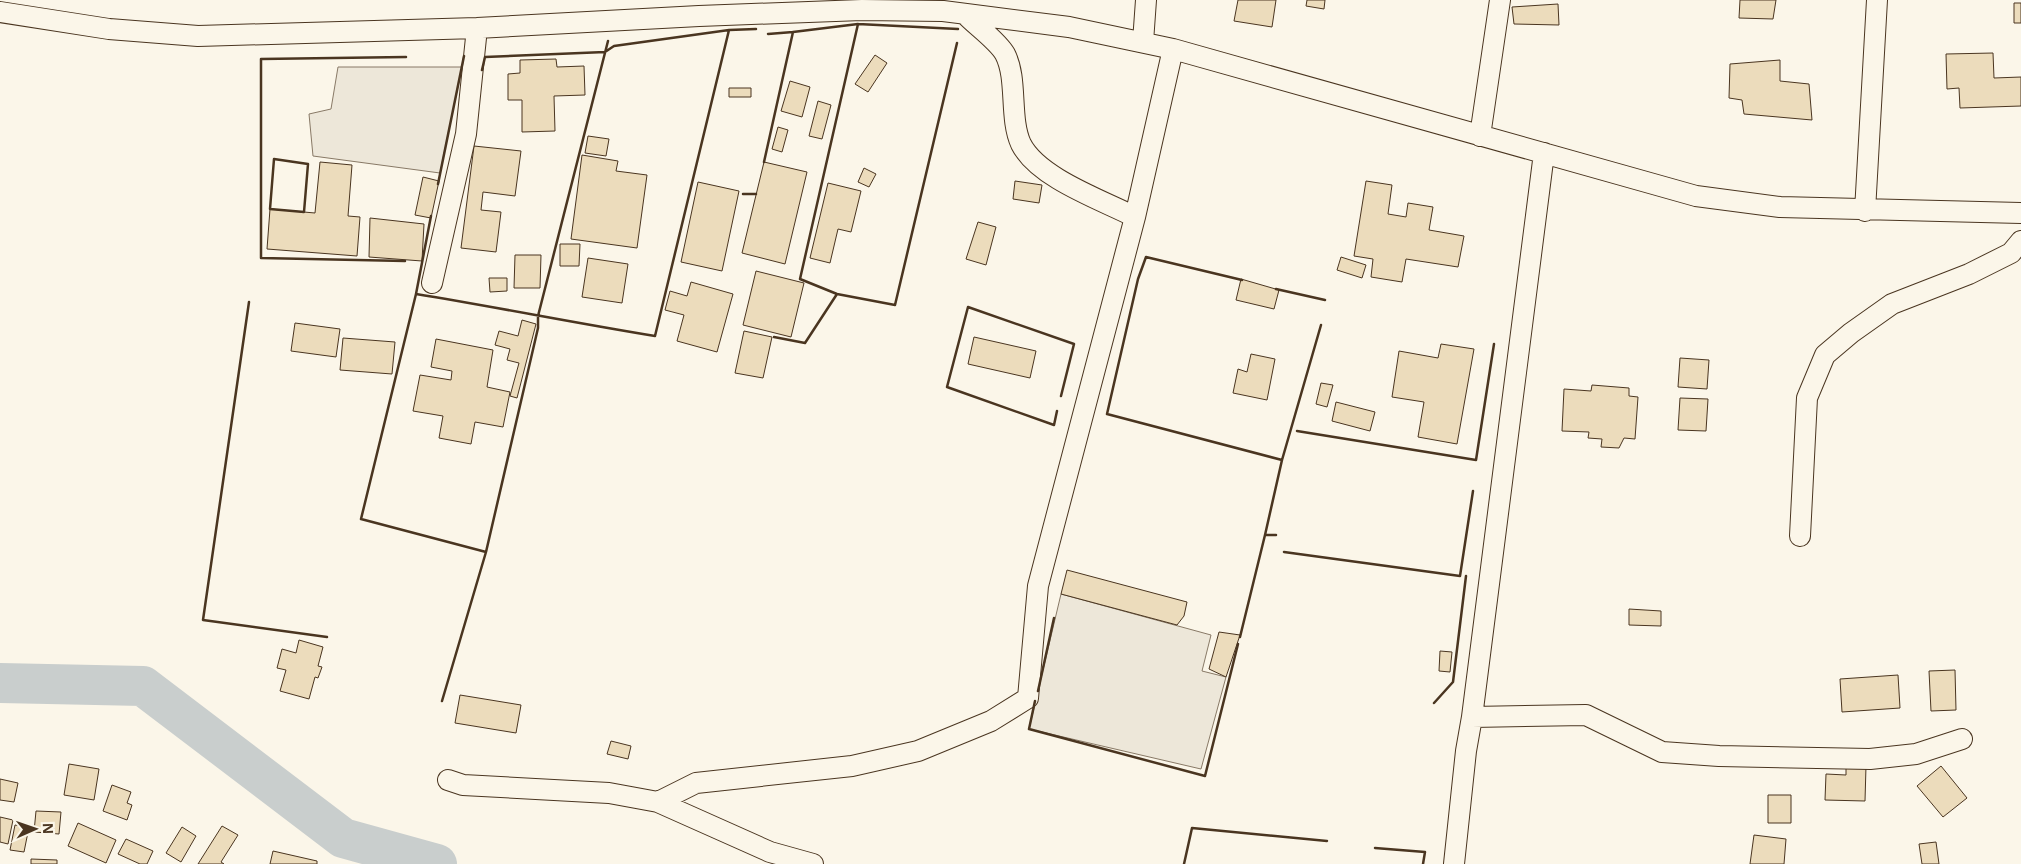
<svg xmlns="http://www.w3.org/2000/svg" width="2021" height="864" viewBox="0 0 2021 864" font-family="'Noto Sans',sans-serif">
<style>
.parking{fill:#ede7d9;stroke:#887966}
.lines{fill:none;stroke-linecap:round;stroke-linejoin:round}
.river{stroke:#c9cecd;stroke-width:40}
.building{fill:#ecdcbc;stroke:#4a3520}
.street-casing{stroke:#4a3520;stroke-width:22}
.street{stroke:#fbf6e9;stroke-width:20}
.wall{stroke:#4a3520;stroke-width:2.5}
</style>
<rect width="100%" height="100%" fill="#fbf6e9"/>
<path class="parking" d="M 338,67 L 462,67 L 440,173 L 313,156 L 309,114 L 331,109 Z
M 1061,594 L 1211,635 L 1202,671 L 1226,677 L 1201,769 L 1029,729 Z"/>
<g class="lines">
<path class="river" d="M 0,683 L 143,686 L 343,838 L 437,864"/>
</g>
<path class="building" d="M 1238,0 L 1276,0 L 1272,27 L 1234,21 Z
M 1307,0 L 1325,0 L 1324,9 L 1306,6 Z
M 1740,0 L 1776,0 L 1773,19 L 1739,18 Z
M 2014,3 L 2021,3 L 2021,23 L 2014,23 Z
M 1558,4 L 1559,25 L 1514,24 L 1512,7 Z
M 1993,53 L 1994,78 L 2021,77 L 2021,106 L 1960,108 L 1959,88 L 1947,89 L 1946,54 Z
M 875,55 L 887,63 L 868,92 L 855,84 Z
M 556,59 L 557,67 L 584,66 L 585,95 L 554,96 L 555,131 L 522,132 L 522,100 L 508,100 L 508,74 L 520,73 L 520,60 Z
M 1780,60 L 1780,81 L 1809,84 L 1812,120 L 1744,114 L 1742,100 L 1729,98 L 1730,64 Z
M 790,81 L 810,87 L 802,117 L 781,111 Z
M 729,88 L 751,88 L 751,97 L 729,97 Z
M 818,101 L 831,105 L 822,139 L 809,136 Z
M 778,127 L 788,130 L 782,152 L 772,149 Z
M 588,136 L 609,139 L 606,156 L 585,153 Z
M 474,146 L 521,151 L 515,196 L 483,192 L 481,210 L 501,212 L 496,252 L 461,248 Z
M 582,155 L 618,161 L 616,171 L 647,175 L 637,248 L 571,239 Z
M 320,162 L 352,165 L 348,216 L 360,217 L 357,256 L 267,249 L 270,209 L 315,213 Z
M 764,162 L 807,172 L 785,264 L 742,253 Z
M 864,168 L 876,174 L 869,187 L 858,182 Z
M 423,177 L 439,181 L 431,218 L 415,215 Z
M 1015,181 L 1042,185 L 1039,203 L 1013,199 Z
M 1366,181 L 1392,185 L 1388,214 L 1406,217 L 1408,203 L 1433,207 L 1429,230 L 1464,236 L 1458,267 L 1406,259 L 1402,282 L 1371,277 L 1373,259 L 1354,256 Z
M 698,182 L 739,191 L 722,271 L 681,262 Z
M 828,183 L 861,191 L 851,232 L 838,229 L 830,263 L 810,258 Z
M 370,218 L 424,224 L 422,261 L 369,257 Z
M 978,222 L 996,227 L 986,265 L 966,259 Z
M 560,244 L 580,244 L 579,266 L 560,266 Z
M 515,255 L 541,255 L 540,288 L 514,288 Z
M 1341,257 L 1366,265 L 1362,278 L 1337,270 Z
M 588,258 L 628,264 L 622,303 L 582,297 Z
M 756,271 L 804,283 L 791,337 L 743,325 Z
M 489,278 L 507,278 L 507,291 L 490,292 Z
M 1241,279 L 1279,290 L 1274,309 L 1236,300 Z
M 691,282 L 733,294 L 717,352 L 677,341 L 684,315 L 665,310 L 670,291 L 687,296 Z
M 522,320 L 536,324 L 517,398 L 510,396 L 519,363 L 507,360 L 510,349 L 495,345 L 499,331 L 518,336 Z
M 295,323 L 340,329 L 336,357 L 291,351 Z
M 744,331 L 772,337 L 763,378 L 735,373 Z
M 974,337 L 1036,351 L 1030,378 L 968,364 Z
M 343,338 L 395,342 L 392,374 L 340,370 Z
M 436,339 L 493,350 L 487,387 L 510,392 L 503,427 L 475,422 L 471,444 L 439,438 L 443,416 L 413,411 L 420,375 L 451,380 L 452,371 L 431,367 Z
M 1441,344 L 1474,349 L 1457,444 L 1418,437 L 1424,402 L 1392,397 L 1399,351 L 1438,358 Z
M 1251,354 L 1275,359 L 1267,400 L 1233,393 L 1238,369 L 1247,372 Z
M 1680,358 L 1709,360 L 1707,389 L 1678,387 Z
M 1321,383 L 1333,385 L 1327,407 L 1316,404 Z
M 1592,385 L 1629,388 L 1629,396 L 1638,397 L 1635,439 L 1624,438 L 1619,448 L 1601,447 L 1602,439 L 1588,438 L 1589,432 L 1562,431 L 1564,389 L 1591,391 Z
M 1680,398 L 1708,399 L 1706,431 L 1678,430 Z
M 1336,402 L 1375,412 L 1370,431 L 1332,421 Z
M 1067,570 L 1187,602 L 1184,616 L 1177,625 L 1061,594 Z
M 1629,609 L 1661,611 L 1661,626 L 1629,625 Z
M 1219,632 L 1240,635 L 1226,677 L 1209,669 Z
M 299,640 L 323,647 L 318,666 L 322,667 L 318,678 L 315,677 L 309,699 L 280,691 L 286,670 L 277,668 L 282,649 L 296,653 Z
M 1440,651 L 1452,652 L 1450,672 L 1439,671 Z
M 1955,670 L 1956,710 L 1931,711 L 1929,671 Z
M 1898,675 L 1900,708 L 1842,712 L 1840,679 Z
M 460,695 L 521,705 L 516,733 L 455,723 Z
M 611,741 L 631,746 L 628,759 L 607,754 Z
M 69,764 L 99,769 L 94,800 L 64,795 Z
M 1846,765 L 1866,766 L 1865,801 L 1825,800 L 1826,774 L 1846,775 Z
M 1941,766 L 1967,798 L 1943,817 L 1917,786 Z
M 0,779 L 18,783 L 14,802 L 0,800 Z
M 112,785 L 131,792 L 127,803 L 132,805 L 127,820 L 103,811 Z
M 1768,795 L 1791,795 L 1791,823 L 1768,823 Z
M 36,811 L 61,812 L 59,834 L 34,832 Z
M 0,817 L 13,820 L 8,844 L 0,842 Z
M 78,823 L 116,840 L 106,863 L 68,846 Z
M 15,825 L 29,827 L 24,852 L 10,850 Z
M 222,826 L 238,835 L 221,862 L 224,864 L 198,864 Z
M 182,827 L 196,836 L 181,862 L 166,853 Z
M 1754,835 L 1786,839 L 1784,864 L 1750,864 Z
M 126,839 L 153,851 L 147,864 L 140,864 L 118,854 Z
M 1936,842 L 1939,864 L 1922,864 L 1919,844 Z
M 273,851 L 317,861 L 317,864 L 270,864 Z
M 31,859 L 57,860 L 57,864 L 31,864 Z"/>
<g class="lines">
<defs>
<path id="street" d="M 0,12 L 109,29 L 198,36 L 477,28 L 699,16 L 862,10 L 943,11 L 1069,27 L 1173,49 L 1696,196 L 1780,207 L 2021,213
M 965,14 C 975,25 998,41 1005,54 C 1018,79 1009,118 1021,144 C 1038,178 1102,200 1135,217
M 1143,42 L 1146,0
M 1480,136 L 1500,0
M 1865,211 L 1877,0
M 432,283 L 466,134 L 477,28
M 1800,536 L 1807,398 L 1825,355 L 1851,333 L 1892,304 L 1969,274 L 2011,253 L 2021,241
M 1472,717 L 1586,715 L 1662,752 L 1719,756 L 1870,759 L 1916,754 L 1962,739
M 448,780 L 463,785 L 609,793 L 658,802 L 770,852 L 813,864
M 658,802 L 696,783 L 852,766 L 918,751 L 991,721 L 1028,698 L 1038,586 L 1135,217 L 1173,49
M 1454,864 L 1466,751 L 1472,717 L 1544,153"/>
</defs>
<use href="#street" class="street-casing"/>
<use href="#street" class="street"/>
<path class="wall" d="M 793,32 L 858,24
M 957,43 L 895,305 L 837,294 L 800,279 L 858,24 L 958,29
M 482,70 L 485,57 L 605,52 L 614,46 L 729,30
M 274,159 L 308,164 L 304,212 L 270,209 Z
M 764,162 L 793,32 L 768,34
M 438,184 L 464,56
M 743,194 L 756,194
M 405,261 L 261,258 L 261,59 L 406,57
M 1242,280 L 1146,257 L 1138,279 L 1107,414 L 1282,460 L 1321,325
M 1276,289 L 1325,300
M 416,294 L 431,216
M 249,302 L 203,620 L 327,637
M 774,337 L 805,343 L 837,294
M 1057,411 L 1054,425 L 947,387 L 968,307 L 1074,344 L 1061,396
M 1297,431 L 1476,460 L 1494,344
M 1276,535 L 1265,535 L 1282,460
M 486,552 L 361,519 L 416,294 C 496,307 575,323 655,336 L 729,30 L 756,29
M 1284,552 L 1460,576 L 1473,491
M 1240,637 L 1265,535
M 1038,691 L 1054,618
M 442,701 L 486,552 L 538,328 L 538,316 L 608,41
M 1035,701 L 1029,729 L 1205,776 L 1238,644
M 1434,703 L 1453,682 L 1466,576
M 1375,848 L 1425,852 L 1423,864
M 1184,864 L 1192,828 L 1327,841"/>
</g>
<g transform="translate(35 829) rotate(88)" stroke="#fbf6e9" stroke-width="4" paint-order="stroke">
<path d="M0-4L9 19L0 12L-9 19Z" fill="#4a3520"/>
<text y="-8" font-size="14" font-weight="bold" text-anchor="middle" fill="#4a3520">N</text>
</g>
</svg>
